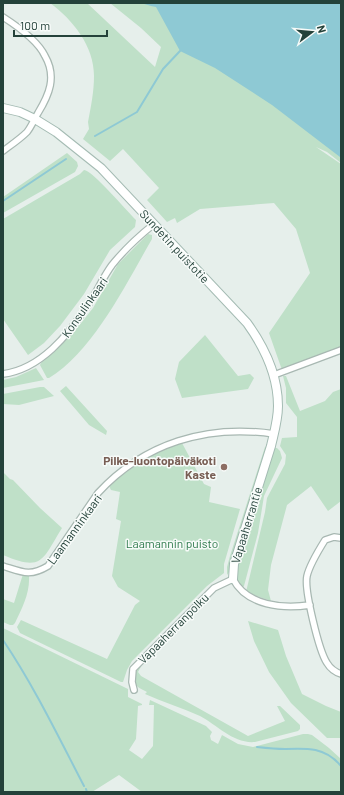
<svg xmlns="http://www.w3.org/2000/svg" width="344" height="795" viewBox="0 0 344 795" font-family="Barlow,sans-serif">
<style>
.green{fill:#bfe0c8}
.water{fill:#8ec9d4}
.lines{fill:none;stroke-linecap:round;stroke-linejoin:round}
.stream{stroke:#8ec9d4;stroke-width:2}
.street-casing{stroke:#a8b8b2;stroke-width:8}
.secondary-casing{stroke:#a4bbb3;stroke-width:10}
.street{stroke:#fff;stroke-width:5.5}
.secondary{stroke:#fff;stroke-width:8}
.education-dot{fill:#8d6e63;stroke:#f7fbf9;stroke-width:1.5}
.labels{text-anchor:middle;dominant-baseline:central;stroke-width:3;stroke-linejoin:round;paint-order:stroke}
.street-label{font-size:12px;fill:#24423a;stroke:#f7fbf9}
.education-label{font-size:12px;font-weight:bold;fill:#785e54;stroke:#f7fbf9;text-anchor:end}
.park-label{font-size:12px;fill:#2d7a4b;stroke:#f7fbf9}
</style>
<rect width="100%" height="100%" fill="#e6efeb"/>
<path class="green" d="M 50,3 L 87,3 L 155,67 L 161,47 L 141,28 L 110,3 L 341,3 L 341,163 L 327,152 L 316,147 L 341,164 L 341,347 L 282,370 L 269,333 L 310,273 L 296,229 L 274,203 L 200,209 L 177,223 L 175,218 L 167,222 L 147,200 L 159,188 L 123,149 L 110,161 L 83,139 L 89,129 L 88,122 C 91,107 94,91 94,76 C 94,46 73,20 50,3 Z
M 67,153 L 77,162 L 78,166 L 75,172 L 3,213 L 3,197 Z
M 84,170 C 92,170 127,211 136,220 L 135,227 L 110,250 L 84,294 L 60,326 L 44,343 L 28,355 L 3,319 L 3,219 L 80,174 Z
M 148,234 L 152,235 L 152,239 C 127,282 93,352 49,378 L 47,378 L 40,365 L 41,363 L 53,353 L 74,332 L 93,308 L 118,264 Z
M 205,335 L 238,376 L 250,374 L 254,378 L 248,389 L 182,398 L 175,379 L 179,362 Z
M 36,368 L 44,380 L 3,388 L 3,380 L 16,377 Z
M 283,376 L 286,376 L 300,411 L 325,401 L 333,392 L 341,389 L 341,501 L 328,511 L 311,486 L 287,505 L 271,565 L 268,590 L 271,601 L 246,592 L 265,512 L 267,498 L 285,464 L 286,455 L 280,446 L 282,438 L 297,437 L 297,417 L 286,403 L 286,388 Z
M 66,386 L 107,431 L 106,435 L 89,425 L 60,391 Z
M 40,387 L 44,387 L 54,396 L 19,405 L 3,404 L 3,394 Z
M 182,443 L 204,484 L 211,487 L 209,502 L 240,509 L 224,564 L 224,573 L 207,586 L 132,661 L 127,670 L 123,682 L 121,682 L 20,633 L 17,627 L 21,620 L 107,659 L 135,605 L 140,601 L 118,587 L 112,576 L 121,521 L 116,519 L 120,492 L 111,490 L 109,486 C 131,467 154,452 182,443 Z
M 267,446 L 229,572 L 227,575 L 227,567 L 230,556 L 265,447 Z
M 273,448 L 277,448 L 280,451 L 282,458 L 264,496 L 258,533 L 244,586 L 242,588 L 236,578 L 235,573 Z
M 3,472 L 10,479 L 13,480 L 40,508 L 62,528 C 42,560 43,572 3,555 Z
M 23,574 L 29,576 C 30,594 22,608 15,623 L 13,625 L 10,625 L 3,622 L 3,599 L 14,603 Z
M 248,621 L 278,630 L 286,656 L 302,694 L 326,706 L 341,712 L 341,738 L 327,738 L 291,703 L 269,672 L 254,641 Z
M 3,628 L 128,689 L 128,697 L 142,704 L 142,705 L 138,706 L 136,739 L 129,750 L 142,759 L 153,746 L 154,705 L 149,705 L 150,700 L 206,726 L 212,732 L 210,736 L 211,740 L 218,744 L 222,735 L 238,744 L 253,747 L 303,734 L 308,734 L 312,735 L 329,748 L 341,759 L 341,792 L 142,792 L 119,775 L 92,792 L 3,792 Z
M 143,663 L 138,672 L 141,676 L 248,736 L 285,721 L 277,706 L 280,706 L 300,725 L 300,729 L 298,731 L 255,742 C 234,744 217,725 200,716 C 182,708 163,702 145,694 L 147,692 C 144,690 140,689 138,687 C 130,679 137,669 143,663 Z"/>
<path class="water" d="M 141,3 L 341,3 L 341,161 L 340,157 L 272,105 L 215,68 L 180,51 L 156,7 L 151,6 Z"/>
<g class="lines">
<path class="stream" d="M 95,136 L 137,112 L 163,69 L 180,51
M 3,201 L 66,159
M 3,640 C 34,686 58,736 84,786
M 257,747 C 266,748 276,749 285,749 C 307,748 325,747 341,766
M 86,789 L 87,792"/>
<defs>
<path id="street" d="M 3,17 C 17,26 38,41 45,56 C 57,77 49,95 38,113 C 34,120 31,127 27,132 C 20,139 11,145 3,151
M 3,374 C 41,369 68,335 88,305 C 97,292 103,277 112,265 C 124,250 139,236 154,224
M 274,375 L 341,350
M 341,538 L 334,537 L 325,540 C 320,548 309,567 307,576 C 304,590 319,651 327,663 C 330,668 335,672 341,674
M 3,566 C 22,572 30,577 48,566 L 98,493 C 144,443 207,424 274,434
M 134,690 L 132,682 L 133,669 L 214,588 L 233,579 C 247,606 283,609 310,605"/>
<path id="secondary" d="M 3,108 L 20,112 L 35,119 L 56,132 L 101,168 L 247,323 C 265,348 278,375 278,406 C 278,420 274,433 271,446 L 234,564 L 233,579"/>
</defs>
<use href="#street" class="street-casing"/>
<use href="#secondary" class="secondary-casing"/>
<use href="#street" class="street"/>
<use href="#secondary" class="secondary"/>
</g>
<circle class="education-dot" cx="224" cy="467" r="4"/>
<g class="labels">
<g class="street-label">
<text transform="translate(175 246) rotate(47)">Sundetin puistotie</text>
<text transform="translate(84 307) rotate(-55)">Konsulinkaari</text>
<text transform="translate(246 525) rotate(-73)">Vapaaherrantie</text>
<text transform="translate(74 529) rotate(-54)">Laamanninkaari</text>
<text transform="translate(173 628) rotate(-45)">Vapaaherranpolku</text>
</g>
<g class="education-label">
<text x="216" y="460">Pilke-luontopäiväkoti<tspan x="216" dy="14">Kaste</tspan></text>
</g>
<g class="park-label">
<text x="172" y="543">Laamannin puisto</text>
</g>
</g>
<rect width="344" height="795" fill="none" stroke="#24423a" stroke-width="8"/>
<g transform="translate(312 32) rotate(74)" stroke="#f7fbf9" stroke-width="3" paint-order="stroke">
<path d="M0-3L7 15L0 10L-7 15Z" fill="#24423a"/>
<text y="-6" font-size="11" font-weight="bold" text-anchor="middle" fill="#24423a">N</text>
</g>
<path d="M14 30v6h93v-6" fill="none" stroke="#24423a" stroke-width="2"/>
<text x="20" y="30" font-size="12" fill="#24423a" stroke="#f7fbf9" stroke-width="3" paint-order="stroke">100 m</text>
</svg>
